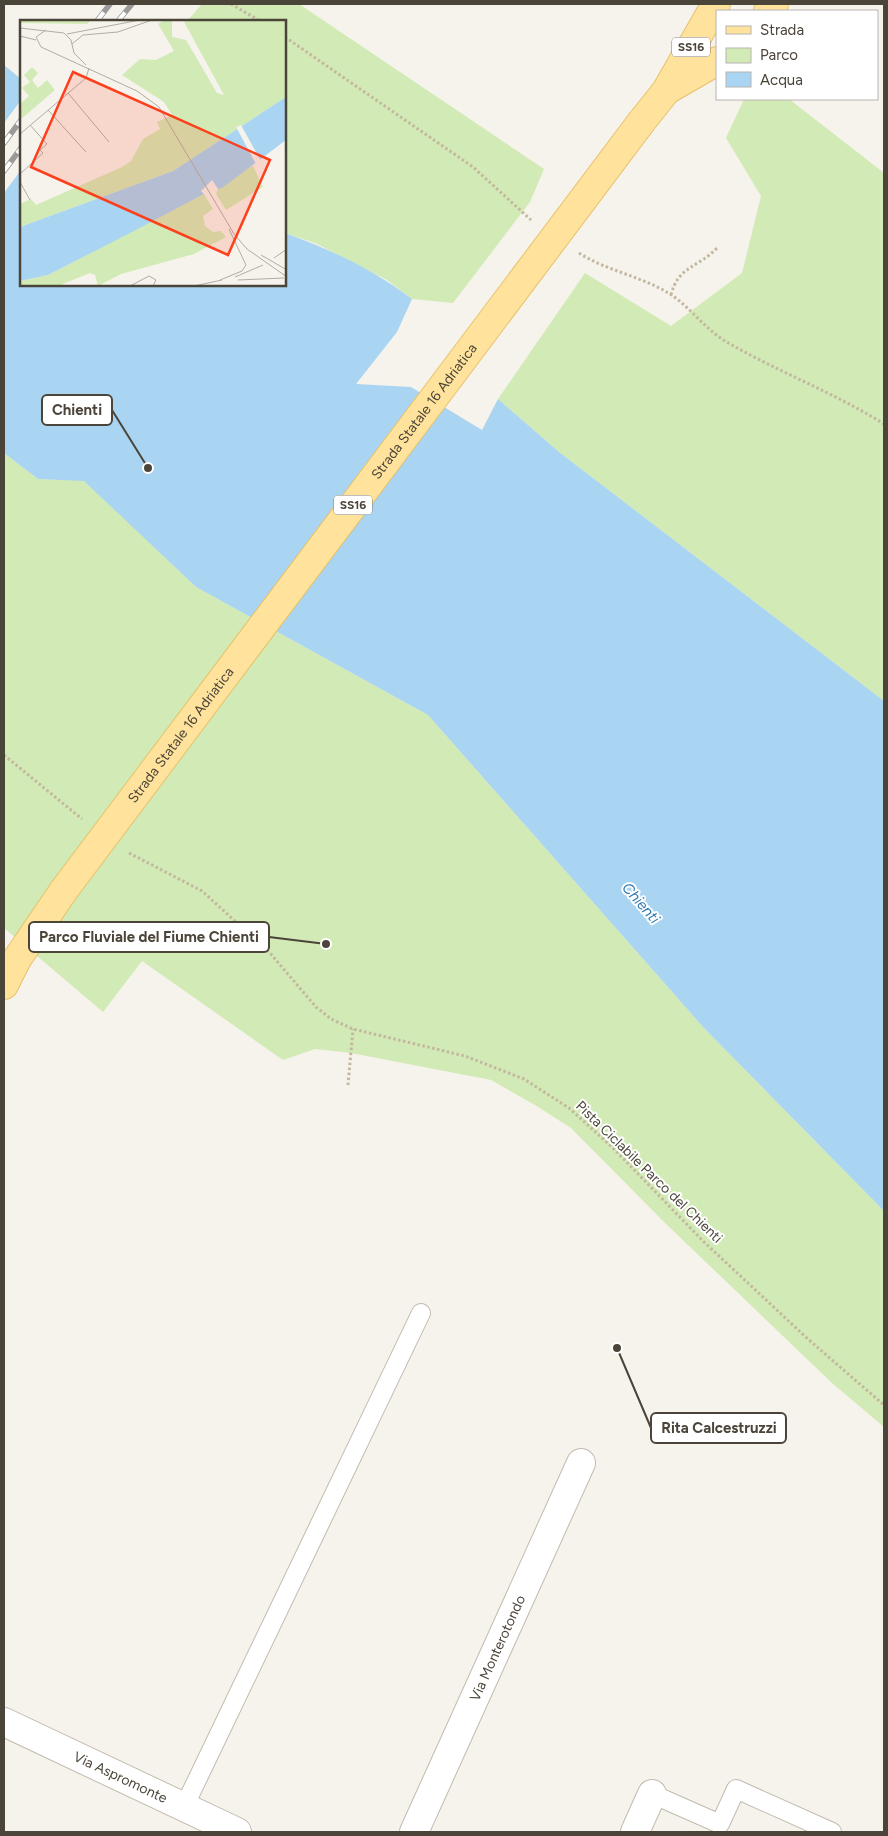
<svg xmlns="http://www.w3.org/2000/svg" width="888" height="1836" viewBox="0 0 888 1836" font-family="Figtree,sans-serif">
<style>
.green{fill:#d2eab5}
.water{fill:#a9d4f2}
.pier{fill:#f6f3ec}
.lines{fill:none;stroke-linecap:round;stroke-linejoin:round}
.service-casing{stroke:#c2bbae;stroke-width:20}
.minor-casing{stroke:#c2bbae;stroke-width:30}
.primary-casing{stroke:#e6c16a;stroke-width:30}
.path{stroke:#c4b79f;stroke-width:3;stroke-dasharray:2.5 2.5;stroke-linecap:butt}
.service{stroke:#fff;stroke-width:18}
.minor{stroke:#fff;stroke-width:28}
.primary{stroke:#ffe39c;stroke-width:28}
.rail-casing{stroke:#9a9a9a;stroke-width:5.5}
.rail{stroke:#fff;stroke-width:4;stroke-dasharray:11;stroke-linecap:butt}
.primary-bridge-casing{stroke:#e6c16a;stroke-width:30;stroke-linecap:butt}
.primary-bridge{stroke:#ffe39c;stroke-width:28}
.labels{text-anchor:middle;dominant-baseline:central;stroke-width:4;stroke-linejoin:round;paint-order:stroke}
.shield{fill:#fff;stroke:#817c74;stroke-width:1}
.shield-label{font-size:12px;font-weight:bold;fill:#4b4439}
.street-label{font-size:14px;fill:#4b4439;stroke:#fff}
.water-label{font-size:15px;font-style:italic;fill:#2e7ab2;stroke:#fff}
.inset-road{fill:none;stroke:#b2ada4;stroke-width:1}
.view{fill:#fc3f1d;fill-opacity:0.15;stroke:#fc3f1d;stroke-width:2.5}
.inset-edge{fill:none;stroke:#4b4439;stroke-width:2.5}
.leader{fill:none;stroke:#4b4439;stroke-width:2}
.callout-dot{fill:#4b4439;stroke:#fff;stroke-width:2}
.callout{fill:#fff;stroke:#4b4439;stroke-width:2}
.callout-label{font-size:15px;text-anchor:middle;font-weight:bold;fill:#4b4439}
</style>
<rect width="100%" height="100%" fill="#f6f3ec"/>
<path class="green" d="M 202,4 L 299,4 L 544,169 L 530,202 L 453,303 L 412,299 L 387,280 L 315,243 L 285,233 L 285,21 L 187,21 Z
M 744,99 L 789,99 L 884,173 L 884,701 L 559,452 L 498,399 L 585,273 L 671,326 L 742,273 L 761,196 L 726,138 Z
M 4,453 L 38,479 L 84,480 L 196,587 L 428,715 L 704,1028 L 884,1211 L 884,1427 L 832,1383 L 665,1223 L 571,1128 L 535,1105 L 491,1080 L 351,1053 L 315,1049 L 283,1060 L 142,961 L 103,1012 L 4,928 Z"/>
<path class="water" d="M 4,65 L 21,79 L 21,285 L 285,285 L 285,233 C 330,249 374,270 412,299 L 397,332 L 356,384 L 411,387 L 482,430 L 498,399 L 559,452 L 884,701 L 884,1211 L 704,1028 L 428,715 L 196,587 L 84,481 L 38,479 L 4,453 Z"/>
<path class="pier" d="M 21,100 L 21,170 L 4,193 L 4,123 Z"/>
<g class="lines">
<defs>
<path id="service" d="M 652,1794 L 720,1824 L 736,1789 L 832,1832
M 184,1807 L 421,1313"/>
<g id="minor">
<path id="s1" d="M 4,1722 L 237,1832"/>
<path id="s2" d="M 414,1832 L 581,1463"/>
<path d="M 635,1832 L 652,1794"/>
</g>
<path id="primary" d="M 768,11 L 774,4
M 667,90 L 717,61
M 642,121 L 666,91 L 716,4
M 4,985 L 17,959 L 64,890"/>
</defs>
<use href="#service" class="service-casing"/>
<use href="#minor" class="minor-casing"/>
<use href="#primary" class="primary-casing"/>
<path class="path" d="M 231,4 L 260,21
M 285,37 L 473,167 L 531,220
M 579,253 C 607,271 641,276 670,294 C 689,306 704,328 725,341 C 776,371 833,392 884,424
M 671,295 C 678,266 698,268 717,248
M 4,755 L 82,819
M 129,853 L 202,891 L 270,953 L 316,1007 L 331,1019 L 353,1029 L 465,1056 L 524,1079 L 569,1108 L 612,1147 L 704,1242 L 809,1340 L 884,1405
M 348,1085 L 353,1029"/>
<use href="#service" class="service"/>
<use href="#minor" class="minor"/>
<use href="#primary" class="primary"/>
<defs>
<path id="rail" d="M 97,21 L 110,4
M 118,21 L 132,4
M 4,143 L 21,120
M 4,171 L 21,148"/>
</defs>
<use href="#rail" class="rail-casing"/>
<use href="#rail" class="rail"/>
<defs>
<g id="primary-bridge">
<path id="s3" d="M 64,890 L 642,121"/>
</g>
</defs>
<use href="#primary-bridge" class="primary-bridge-casing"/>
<use href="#primary-bridge" class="primary-bridge"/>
</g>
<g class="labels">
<g class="shield">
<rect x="672" y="37.5" width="38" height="19" rx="4"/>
<rect x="334" y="495.5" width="38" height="19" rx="4"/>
</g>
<g class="shield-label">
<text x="691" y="47">SS16</text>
<text x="353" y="505">SS16</text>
</g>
<g class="street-label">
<text stroke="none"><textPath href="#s3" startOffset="599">Strada Statale 16 Adriatica</textPath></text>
<text stroke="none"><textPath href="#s3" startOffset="194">Strada Statale 16 Adriatica</textPath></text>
<text transform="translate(649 1172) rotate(44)">Pista Ciclabile Parco del Chienti</text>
<text stroke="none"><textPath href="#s2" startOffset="202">Via Monterotondo</textPath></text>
<text stroke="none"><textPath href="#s1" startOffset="129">Via Aspromonte</textPath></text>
</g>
<g class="water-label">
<text transform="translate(641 903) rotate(49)">Chienti</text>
</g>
</g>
<g transform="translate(20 20)">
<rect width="266" height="266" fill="#f6f3ec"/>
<path d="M 0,0 L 71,0 L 67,4 L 0,3 ZM 144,0 L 152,1 L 152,17 L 166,20 L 197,73 L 204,75 L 163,0 L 266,0 L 266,77 L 153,151 L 0,207 L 0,184 L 11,179 L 16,185 L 102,147 L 111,141 L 123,119 L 140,109 L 137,102 L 152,95 L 144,82 L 102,55 L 120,39 L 136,40 L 154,31 L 138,4 ZM 12,47 L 18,53 L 12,60 L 18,68 L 27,60 L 35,70 L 0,100 L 0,84 L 9,76 L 2,68 L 10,62 L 4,55 ZM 233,146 L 243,167 L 206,190 L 196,174 L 198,169 L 216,154 ZM 184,174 L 193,189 L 183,196 L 185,206 L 193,212 L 201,211 L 206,217 L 174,234 L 101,254 L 78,266 L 75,255 L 70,253 L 38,266 L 0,266 L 0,261 L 28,255 Z" fill="#d2eab5"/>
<path d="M 266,77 L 266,120 L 202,168 L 198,169 L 192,160 L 181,171 L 184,174 L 112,212 L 28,255 L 0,261 L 0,207 L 153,151 Z" fill="#a9d4f2"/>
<path d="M 221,105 L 241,141 L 236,144 L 216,107 Z" fill="#f6f3ec"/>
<path class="inset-road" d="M 0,8 L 44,13 L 51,20 L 54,33 L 66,45M 26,10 L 16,17 L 21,27 L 117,71 L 139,87 L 214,214 L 227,229 L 267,257M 47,14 L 120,0M 0,16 L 16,20M 52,24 L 63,15 L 98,12 L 132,0M 48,73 L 89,122M 28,90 L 66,132M 0,114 L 66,58 L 69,48M 0,154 L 23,133 L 20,130 L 27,124 L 10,105M 0,162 L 10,180M 241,235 L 267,250M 254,238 L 267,229M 215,257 L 243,245M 200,260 L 222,251 L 226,245 L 209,209M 218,260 L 264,258M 110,266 L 129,256 L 136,260 L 133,266M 174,266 L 202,260"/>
<path class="view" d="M 53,52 L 250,140 L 208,235 L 11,147 Z"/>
<rect width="266" height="266" class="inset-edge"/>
</g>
<path class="leader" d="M148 468L112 410M326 944L269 937M617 1348L651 1428"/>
<g class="callout-dot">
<circle cx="148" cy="468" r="5"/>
<circle cx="326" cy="944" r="5"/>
<circle cx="617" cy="1348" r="5"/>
</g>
<g class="callout">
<rect x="42" y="395" width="70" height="30" rx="5"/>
<rect x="29" y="922" width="240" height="30" rx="5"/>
<rect x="651" y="1413" width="135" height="30" rx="5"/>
</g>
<g class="callout-label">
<text x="77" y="415">Chienti</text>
<text x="149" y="942">Parco Fluviale del Fiume Chienti</text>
<text x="719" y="1433">Rita Calcestruzzi</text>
</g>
<rect width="888" height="1836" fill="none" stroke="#4b4439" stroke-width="10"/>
<rect x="716" y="10" width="162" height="90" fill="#ffffff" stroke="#b7b4b0"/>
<rect x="726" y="26" width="25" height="8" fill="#ffe39c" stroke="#b7b4b0"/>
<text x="760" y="35" font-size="15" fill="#4b4439">Strada</text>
<rect x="726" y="48" width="25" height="15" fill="#d2eab5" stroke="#b7b4b0"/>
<text x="760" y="60" font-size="15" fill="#4b4439">Parco</text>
<rect x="726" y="72" width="25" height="15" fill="#a9d4f2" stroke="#b7b4b0"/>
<text x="760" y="85" font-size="15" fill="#4b4439">Acqua</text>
</svg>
